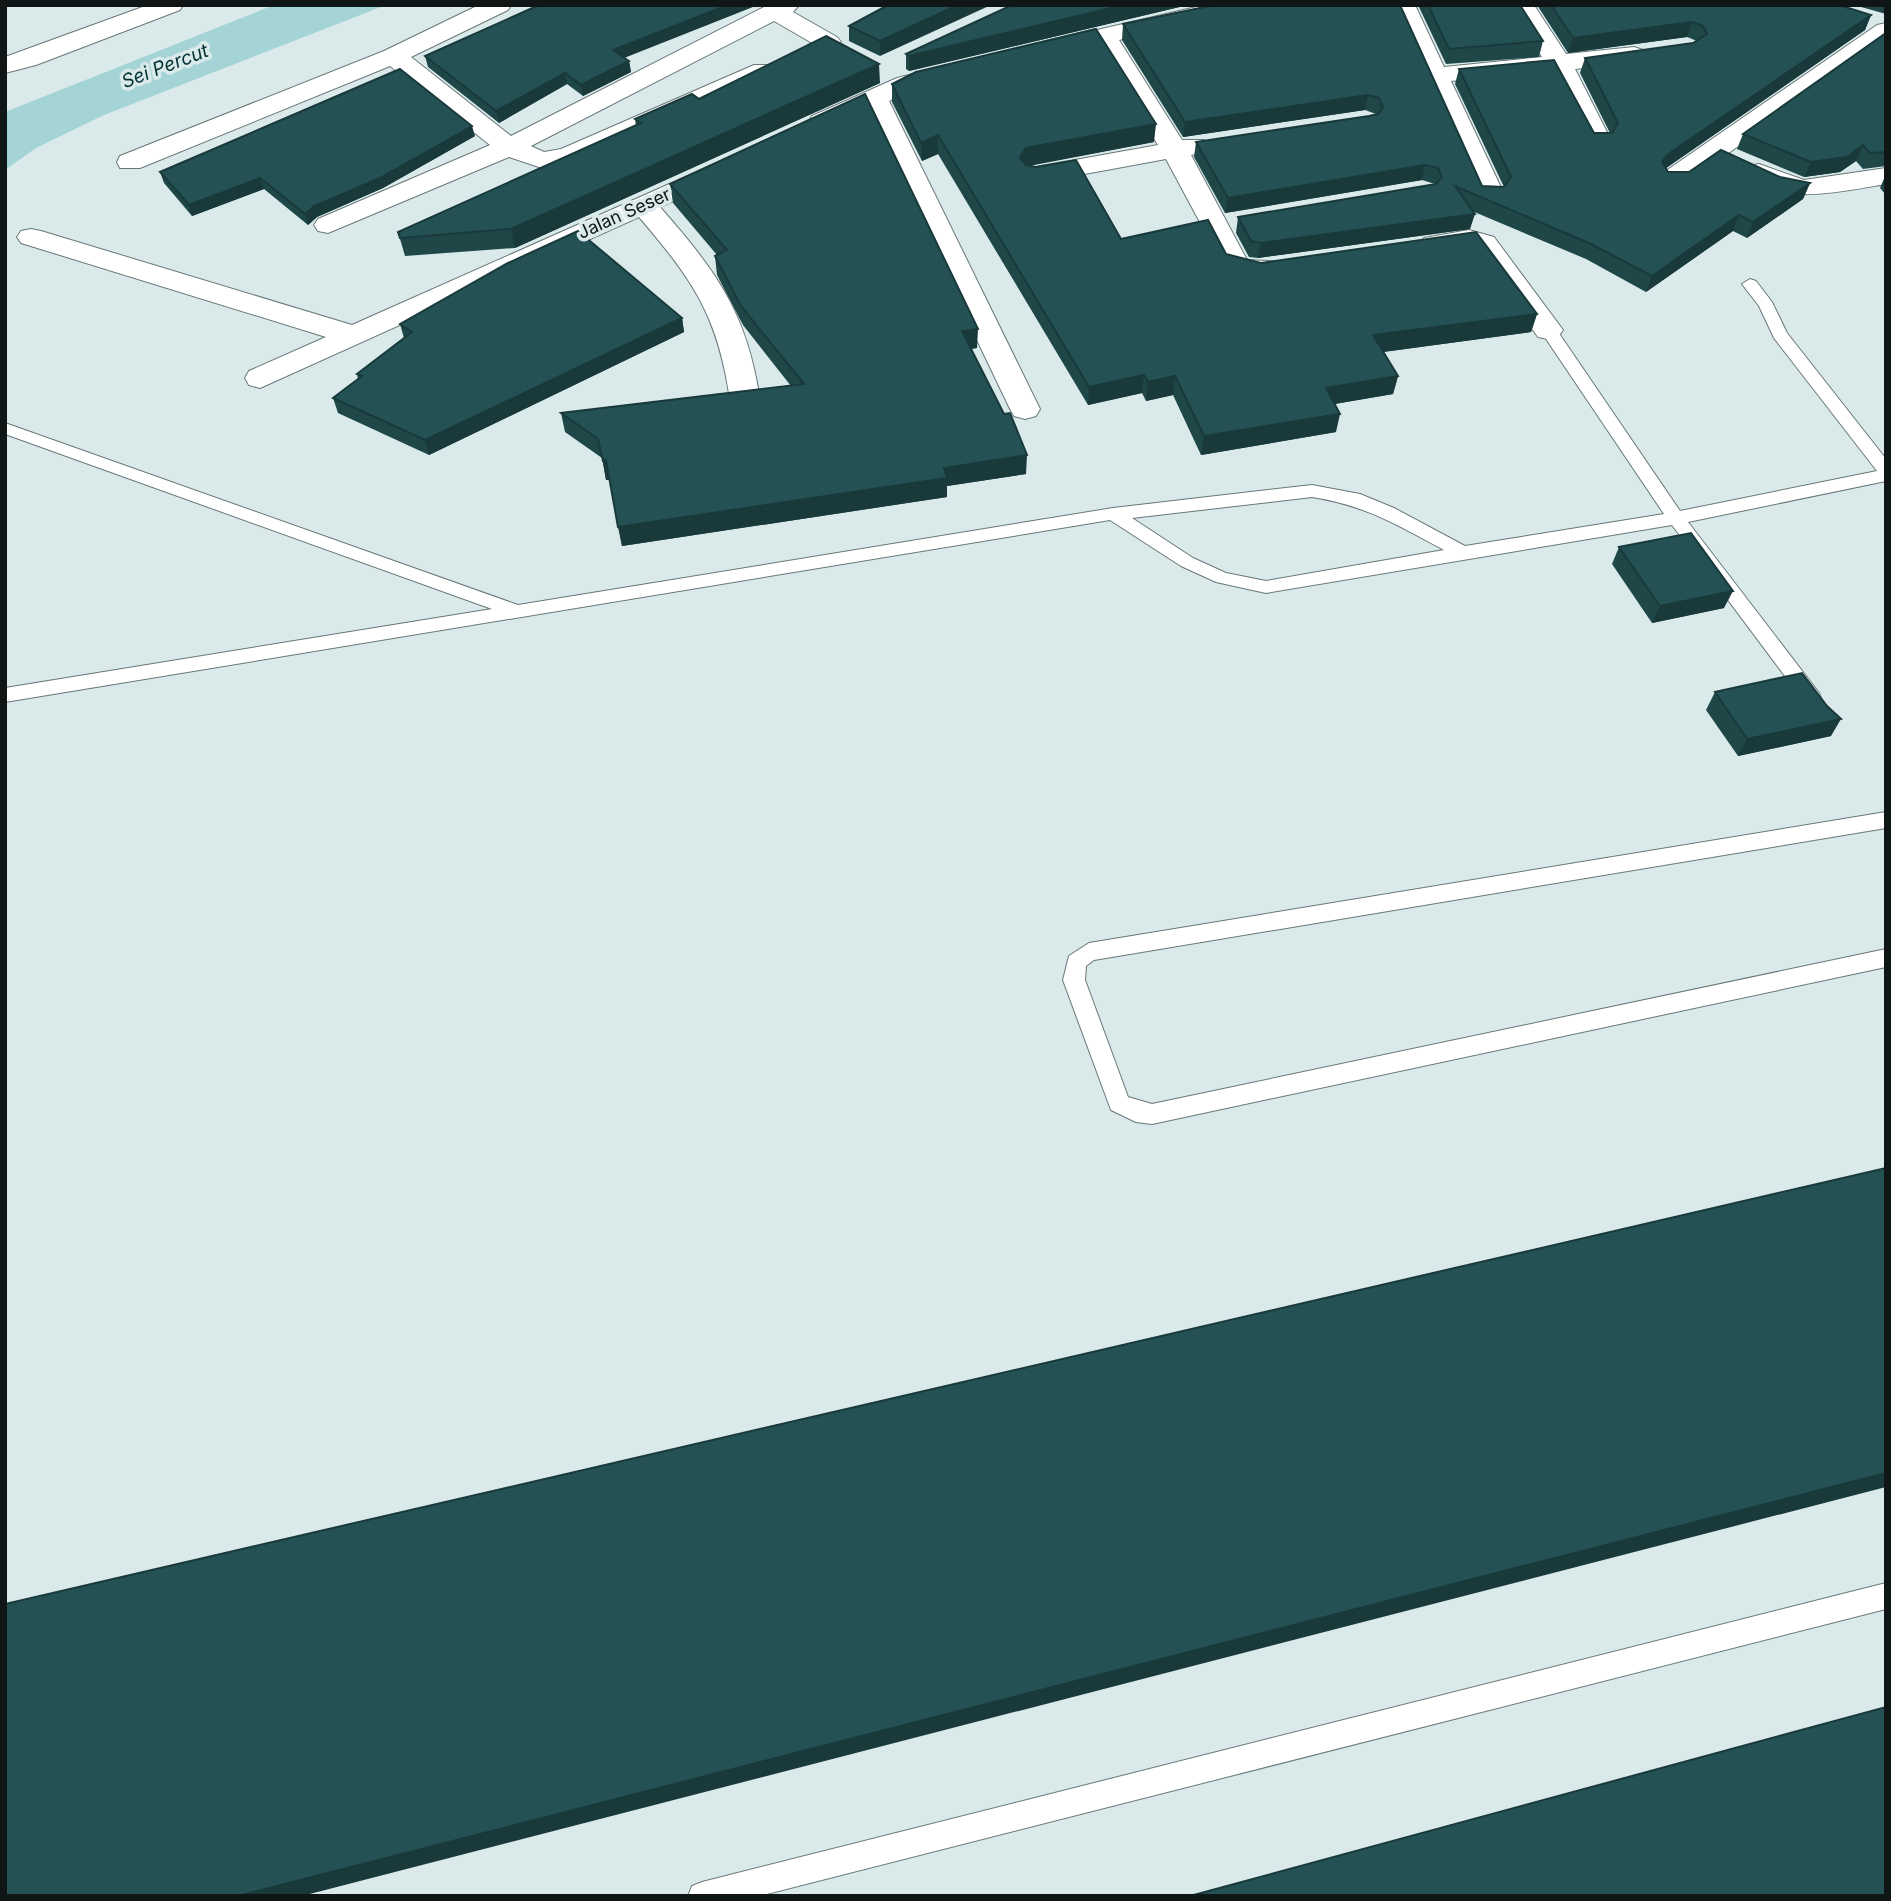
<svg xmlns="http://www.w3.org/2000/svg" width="1891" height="1901" viewBox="0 0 1891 1901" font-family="Inter,sans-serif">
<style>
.water{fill:#a4d4d6}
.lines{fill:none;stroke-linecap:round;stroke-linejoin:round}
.lane-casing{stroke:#687777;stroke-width:2}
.street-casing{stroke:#687777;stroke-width:2}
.lane{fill:#fff;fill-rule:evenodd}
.street{fill:#fff;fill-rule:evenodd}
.wall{fill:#1f4748}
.shaded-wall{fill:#19393b}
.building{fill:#245254;stroke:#19393b;stroke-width:2}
.labels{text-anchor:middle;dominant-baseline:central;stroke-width:7;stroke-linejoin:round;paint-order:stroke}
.far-street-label{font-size:18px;fill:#101616;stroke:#daeaeb}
.far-water-label{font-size:19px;font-style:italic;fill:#023234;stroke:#daeaeb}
</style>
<rect width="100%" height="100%" fill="#daeaeb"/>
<path class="water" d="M 274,5 L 386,5 L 104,115 L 36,148 L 5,170 L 5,112 Z"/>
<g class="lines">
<defs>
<path id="lane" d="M 1750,279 L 1756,281 L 1772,302 L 1787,333 L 1886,459 L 1886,481 L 1688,522 L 1819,693 L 1821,698 L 1819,703 L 1805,703 L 1672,525 L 1266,593 L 1216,582 L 1181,566 L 1110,520 L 5,702 L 5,688 L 492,609 L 5,434 L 5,423 L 518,605 L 1113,508 L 1312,485 L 1360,494 L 1394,508 L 1465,546 L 1664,514 L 1540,330 L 1548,325 L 1554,326 L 1680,511 L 1877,471 L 1774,338 L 1759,306 L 1742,284 ZM 1312,497 C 1367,506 1395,524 1444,550 L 1266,581 L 1226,573 L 1193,558 L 1132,518 Z
M 1886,812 L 1886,828 L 1094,960 L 1086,966 L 1085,980 L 1128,1097 L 1152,1104 L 1886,949 L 1886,967 L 1152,1124 L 1136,1122 L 1111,1110 L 1063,980 L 1069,956 L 1089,943 Z
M 1886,1583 L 1886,1609 L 759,1896 L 688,1896 L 692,1886 L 702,1882 Z"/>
<path id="street" d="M 148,5 L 183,5 L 180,10 L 36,65 L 5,73 L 5,57 Z
M 479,5 L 511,5 L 508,10 L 411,57 L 511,136 L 768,5 L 799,5 L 793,12 L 837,37 L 841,42 L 837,47 L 819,47 L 774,21 L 531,146 L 544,152 L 561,149 L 754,65 L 772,65 L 776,70 L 772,75 L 576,162 L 542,168 L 509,157 L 328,233 L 318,231 L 314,225 L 318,219 L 490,145 L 390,66 L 140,168 L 120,168 L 117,162 L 120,156 L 384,51 Z
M 1205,5 L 1251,5 L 1248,10 L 1119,40 L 1182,140 L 1204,140 L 1208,146 L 1204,152 L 1191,155 L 1247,260 L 1284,262 L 1288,268 L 1284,274 L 1245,279 L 1226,271 L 1166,159 L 1036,183 L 1026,181 L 1022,175 L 1026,169 L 1036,167 L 1158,145 L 1097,45 L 1050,56 L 1041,53 L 1037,48 L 1041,43 Z
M 1391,5 L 1415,5 L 1444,67 L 1542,57 L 1510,5 L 1534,5 L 1566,54 L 1634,47 L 1643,50 L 1647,55 L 1643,60 L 1634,63 L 1575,69 L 1611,140 L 1607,146 L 1589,146 L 1585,140 L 1550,71 L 1451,81 L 1504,194 L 1500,200 L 1480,200 L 1476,194 Z
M 1886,23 L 1886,42 L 1683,185 L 1663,185 L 1659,179 L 1663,173 L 1877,25 Z
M 941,67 L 950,70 L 954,75 L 950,80 L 914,89 L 889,101 L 1040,409 L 1036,416 L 1025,419 L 1014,416 L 1010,409 L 867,110 L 830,128 L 812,128 L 808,122 L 812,116 L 897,78 Z
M 719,162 L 729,164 L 733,170 L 729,176 L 660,207 C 717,272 747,313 760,400 L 756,407 L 745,410 L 734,407 L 730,400 C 718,316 693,280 639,217 L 260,388 L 249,385 L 245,378 L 249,371 L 326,337 L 21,243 L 17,237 L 21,231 L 31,229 L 41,231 L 352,325 Z
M 1759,164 L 1804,180 L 1886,168 L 1886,184 C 1849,190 1771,209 1745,172 L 1749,166 Z
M 1469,230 L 1494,237 L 1563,330 L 1558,337 L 1548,339 L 1538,337 L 1474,249 C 1458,244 1441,254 1424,250 L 1420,244 L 1424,238 Z"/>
</defs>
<use href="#lane" class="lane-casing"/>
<use href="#street" class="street-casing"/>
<use href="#lane" class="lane"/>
<use href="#street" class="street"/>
</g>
<path class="wall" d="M 888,5 L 880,56 L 849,41 L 849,26 Z
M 1012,5 L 1188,5 L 909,71 L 906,69 L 906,54 Z
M 1400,5 L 1482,186 L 1504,187 L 1455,84 L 1459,69 L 1594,133 L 1610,133 L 1580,73 L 1585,58 L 1693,43 L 1697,41 L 1687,37 L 1568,53 L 1537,5 L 1839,5 L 1871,15 L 1865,30 L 1666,168 L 1668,172 L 1780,177 L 1810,183 L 1803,199 L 1747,238 L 1733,231 L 1646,292 L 1586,259 L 1472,211 L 1470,229 L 1258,258 L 1249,257 L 1236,233 L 1238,217 L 1435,184 L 1422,180 L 1225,213 L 1194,157 L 1196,142 L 1369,116 L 1377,114 L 1376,114 L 1365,110 L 1183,137 L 1122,40 L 1123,24 Z
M 1418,5 L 1520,5 L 1543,41 L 1539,57 L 1446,64 Z
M 1854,5 L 1886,5 L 1886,14 Z
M 1886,33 L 1886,166 L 1863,169 L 1856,161 L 1840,172 L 1804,177 L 1737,149 L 1743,134 Z
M 425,56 L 625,58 L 629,61 L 631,72 L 583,96 L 567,84 L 499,123 L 428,67 Z
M 880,83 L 515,248 L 405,256 L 398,232 L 636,126 L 635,119 L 699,99 Z
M 892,84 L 1154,142 L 1029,166 L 1121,239 L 1226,254 L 1261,263 L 1537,314 L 1531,332 L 1383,352 L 1398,376 L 1393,394 L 1335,404 L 1336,432 L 1201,455 L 1173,395 L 1146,401 L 1142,393 L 1088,405 L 938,154 L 922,161 L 892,102 Z
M 475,136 L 383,188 L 317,217 L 308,225 L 264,189 L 192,216 L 164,183 L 160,172 Z
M 1886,174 L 1886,195 L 1880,188 Z
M 670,184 L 977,348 L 971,349 L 1026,474 L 947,486 L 947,497 L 622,546 L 610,480 L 606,480 L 602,458 L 565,432 L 561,413 L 791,386 L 743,325 L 717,275 L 715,256 L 717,255 L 673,203 Z
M 682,318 L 684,332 L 429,455 L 338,413 L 333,398 L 358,379 L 357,374 L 404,338 L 400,324 Z
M 1619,547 L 1724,608 L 1652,623 L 1612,564 Z
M 1715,692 L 1827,706 L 1831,736 L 1738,756 L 1706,710 Z"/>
<path class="shaded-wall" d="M 728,5 L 758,5 L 614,62 L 613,50 Z
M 958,5 L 991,5 L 880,56 L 880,41 Z
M 1124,5 L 1188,5 L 909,71 L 909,56 Z
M 1871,15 L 1865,30 L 1662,171 L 1662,162 L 1667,155 Z
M 1692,22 L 1687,37 L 1568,53 L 1573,38 Z
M 629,61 L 631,72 L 583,96 L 581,85 Z
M 879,64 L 880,83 L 515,248 L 511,229 Z
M 565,73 L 567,84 L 499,123 L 496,111 Z
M 1368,95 L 1365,110 L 1183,137 L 1185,122 Z
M 1156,124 L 1154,142 L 1026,166 L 1020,158 L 1026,148 Z
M 472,126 L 475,136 L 383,188 L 317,217 L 308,225 L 305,214 L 314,206 Z
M 938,135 L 938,154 L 922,161 L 921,143 Z
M 1863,145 L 1856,161 L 1840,172 L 1804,177 L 1811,162 Z
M 1425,165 L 1422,180 L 1225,213 L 1228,198 Z
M 260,178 L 264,189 L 192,216 L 189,205 Z
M 1810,183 L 1803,199 L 1747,238 L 1753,222 Z
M 1475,214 L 1470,229 L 1258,258 L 1261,243 Z
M 1739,215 L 1733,231 L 1646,292 L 1652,276 Z
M 1537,314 L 1531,332 L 1368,354 L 1373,335 Z
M 682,318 L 684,332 L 429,455 L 425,440 Z
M 978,329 L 977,348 L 962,350 L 962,331 Z
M 1144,375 L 1142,393 L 1088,405 L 1089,387 Z
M 1175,376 L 1173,395 L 1146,401 L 1148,382 Z
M 1398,376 L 1393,394 L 1322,406 L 1326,388 Z
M 1340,414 L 1336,432 L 1201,455 L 1204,436 Z
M 1027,455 L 1026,474 L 947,486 L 947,497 L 622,546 L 618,527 L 944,468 Z
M 606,460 L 610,480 L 606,480 L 603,461 Z
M 1733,591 L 1724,608 L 1652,623 L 1660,606 Z
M 1841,719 L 1831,736 L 1738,756 L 1747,739 Z
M 1886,1473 L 1886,1487 L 302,1896 L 238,1896 Z"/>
<path class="building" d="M 539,5 L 728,5 L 613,50 L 629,61 L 581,85 L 565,73 L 496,111 L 425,56 Z
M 888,5 L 958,5 L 880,41 L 849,26 Z
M 1012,5 L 1124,5 L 909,56 L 906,54 Z
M 1214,5 L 1400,5 L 1482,186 L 1504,187 L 1511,177 L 1459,69 L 1554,60 L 1594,133 L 1612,133 L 1618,123 L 1585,58 L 1693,43 L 1707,34 L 1703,26 L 1692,22 L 1573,38 L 1551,5 L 1839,5 L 1871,15 L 1667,155 L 1662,162 L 1668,172 L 1689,172 L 1721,150 L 1780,177 L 1810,183 L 1753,222 L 1739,215 L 1652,276 L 1591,244 L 1455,186 L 1475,214 L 1261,243 L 1251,241 L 1238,217 L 1436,184 L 1442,177 L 1438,168 L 1425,165 L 1228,198 L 1196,142 L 1369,116 L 1378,114 L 1383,107 L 1379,98 L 1368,95 L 1185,122 L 1123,24 Z
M 1428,5 L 1520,5 L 1543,41 L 1449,49 Z
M 1096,29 L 1156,124 L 1026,148 L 1020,158 L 1026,165 L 1036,167 L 1076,160 L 1121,239 L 1208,220 L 1226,254 L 1261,263 L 1476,232 L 1537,314 L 1373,335 L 1398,376 L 1326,388 L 1340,414 L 1204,436 L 1175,376 L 1148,382 L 1144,375 L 1089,387 L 938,135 L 921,143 L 892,84 L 916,72 Z
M 1886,33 L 1886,152 L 1870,153 L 1863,145 L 1847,157 L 1811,162 L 1743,134 Z
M 826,36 L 879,64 L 511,229 L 400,238 L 398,232 L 641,123 L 635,119 L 692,94 L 699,99 Z
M 400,69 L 472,126 L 380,178 L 314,206 L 305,214 L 260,178 L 189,205 L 160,172 Z
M 865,94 L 978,329 L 962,331 L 1004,414 L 1010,413 L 1027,455 L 944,468 L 947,478 L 618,527 L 606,460 L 603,461 L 598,439 L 561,413 L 804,384 L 741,306 L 715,256 L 727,250 L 670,184 Z
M 578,231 L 682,318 L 425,440 L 333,398 L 362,376 L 357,374 L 412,332 L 400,324 L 508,263 Z
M 1691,533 L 1733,591 L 1660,606 L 1619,547 Z
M 1802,673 L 1827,706 L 1841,719 L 1747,739 L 1715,692 Z
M 1886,1168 L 1886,1473 L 238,1896 L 5,1896 L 5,1604 Z
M 1886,1707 L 1886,1896 L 1190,1896 Z"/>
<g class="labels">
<g class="far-street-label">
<text transform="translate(624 213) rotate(-24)">Jalan Seser</text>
</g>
<g class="far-water-label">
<text transform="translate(165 66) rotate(-21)">Sei Percut</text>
</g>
</g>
<rect width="1891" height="1901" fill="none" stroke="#101616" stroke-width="14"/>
</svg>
